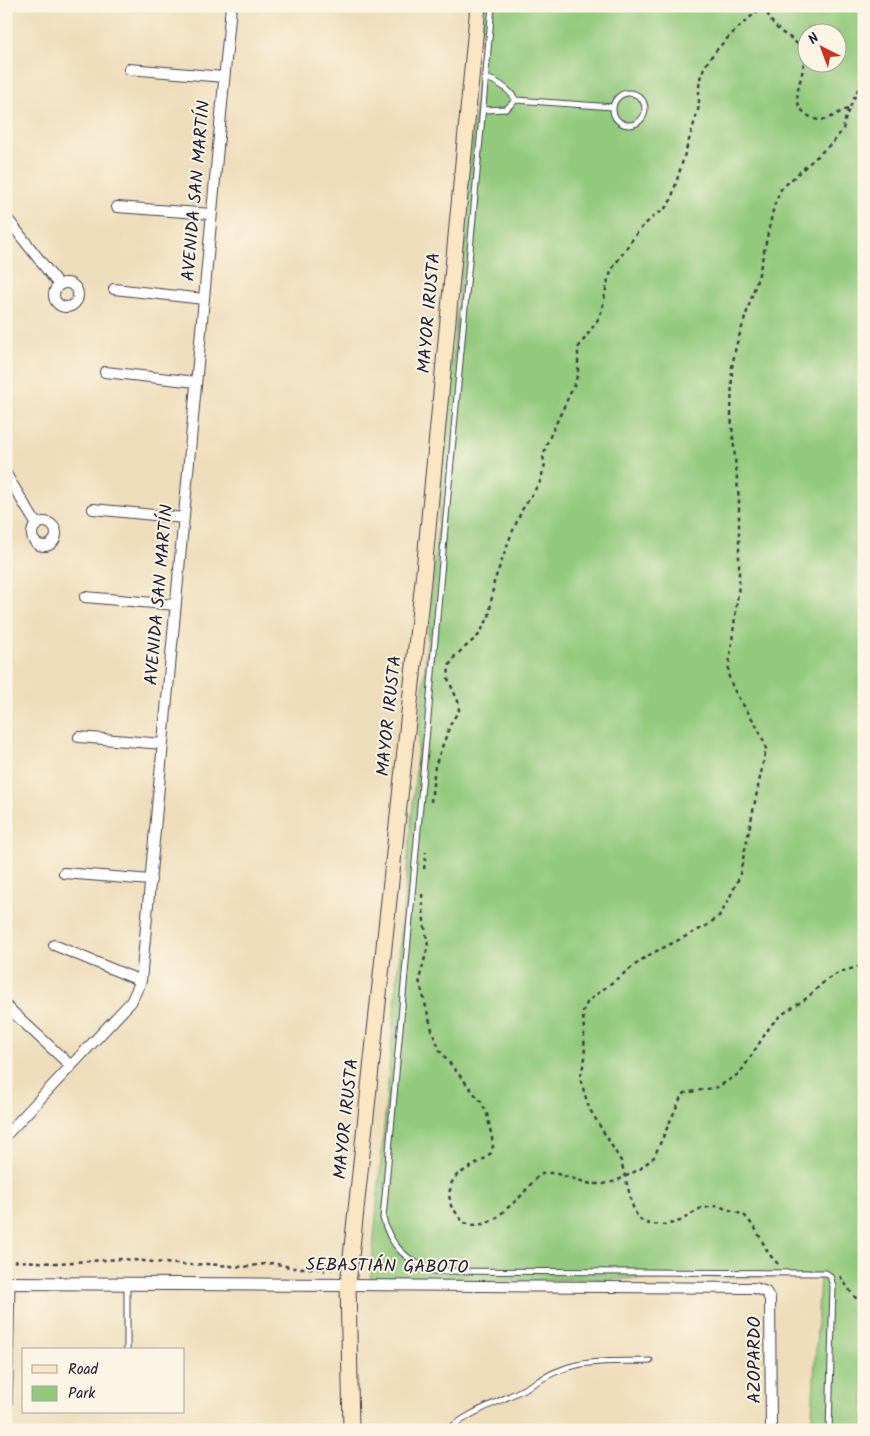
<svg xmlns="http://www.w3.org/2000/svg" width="870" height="1436" viewBox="0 0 870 1436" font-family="Kalam,sans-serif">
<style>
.green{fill:#92c97b;stroke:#5a765b;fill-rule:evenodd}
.water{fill:#5cb5d9;stroke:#3f6c8a}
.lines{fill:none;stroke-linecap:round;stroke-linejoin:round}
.service-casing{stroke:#413e4e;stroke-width:7}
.minor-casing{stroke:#413e4e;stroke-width:12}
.tertiary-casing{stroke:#413e4e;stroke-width:14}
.secondary-casing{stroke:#413e4e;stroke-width:17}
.path{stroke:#413e4e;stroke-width:2.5;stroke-dasharray:4 4;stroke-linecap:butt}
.service{stroke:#fff;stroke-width:5}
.minor{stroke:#fff;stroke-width:10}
.tertiary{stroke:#fff;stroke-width:12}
.secondary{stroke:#fbe6c3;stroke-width:15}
.labels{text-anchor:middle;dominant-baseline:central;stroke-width:4;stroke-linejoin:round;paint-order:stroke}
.street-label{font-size:18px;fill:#22223b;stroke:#fcf5e5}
</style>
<rect width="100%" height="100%" fill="#fcf5e5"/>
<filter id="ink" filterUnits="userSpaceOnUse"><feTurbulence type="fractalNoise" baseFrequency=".02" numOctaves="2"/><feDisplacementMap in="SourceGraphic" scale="10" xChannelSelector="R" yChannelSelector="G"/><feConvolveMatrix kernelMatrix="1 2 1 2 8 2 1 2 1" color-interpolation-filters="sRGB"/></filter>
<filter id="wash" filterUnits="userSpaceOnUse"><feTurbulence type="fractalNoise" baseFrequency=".0096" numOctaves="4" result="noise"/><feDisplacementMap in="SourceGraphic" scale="20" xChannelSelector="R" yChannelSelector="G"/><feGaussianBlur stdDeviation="1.12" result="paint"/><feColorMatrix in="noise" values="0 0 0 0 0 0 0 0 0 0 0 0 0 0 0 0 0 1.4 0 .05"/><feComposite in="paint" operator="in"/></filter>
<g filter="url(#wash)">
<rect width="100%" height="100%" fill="#eeddba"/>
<path class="green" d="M 484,6 L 864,6 L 864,1430 L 811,1430 L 820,1276 L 370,1283 ZM 808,32 L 838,32 L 838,62 L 808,62 Z"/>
<path class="water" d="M 864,1147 L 864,1188 L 857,1178 L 857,1157 Z"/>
</g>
<g filter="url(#ink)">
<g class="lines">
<defs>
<path id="service" d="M 492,6 L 383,1218 C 390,1246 407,1261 433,1271 L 826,1273 L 830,1276 L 833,1286 L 829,1430
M 486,78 C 499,82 508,88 516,100
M613 109a16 16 0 1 1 32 0a16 16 0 1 1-32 0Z
M 483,110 L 506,109 L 516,100 L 613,107
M 127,1284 L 127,1350
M 9,1414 L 12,1283
M 448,1430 C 469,1412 497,1403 522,1390 C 541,1380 556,1369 577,1365 C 600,1360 626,1362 650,1361"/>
<path id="minor" d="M 129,69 L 224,77
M 117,207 L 212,214
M 6,217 L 59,285
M54 295a12 12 0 1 1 24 0a12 12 0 1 1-24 0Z
M 114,289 L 204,299
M 105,372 L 196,382
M 6,474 L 37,525
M 93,509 L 184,518
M32 534a12 12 0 1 1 24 0a12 12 0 1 1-24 0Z
M 85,597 L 176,605
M 79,737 L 163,744
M 64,873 L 151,880
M 54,945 L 141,981
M 6,1006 L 71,1066
M 6,1135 L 131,1002 L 141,981 L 231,6
M 348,1285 L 755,1288 L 766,1292 L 770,1299 L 771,1430"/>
<path id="tertiary" d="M 6,1283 L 348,1285"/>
<path id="secondary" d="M 351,1430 L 348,1285 L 424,571 L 478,6"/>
</defs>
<use href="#service" class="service-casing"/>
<use href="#minor" class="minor-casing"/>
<use href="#tertiary" class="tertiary-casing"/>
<use href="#secondary" class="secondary-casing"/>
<path class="path" d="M 764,6 C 768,14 771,23 778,29 C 788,39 795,36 802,53 C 810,72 785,98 806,114 C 810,117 815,120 820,120 C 830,120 839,111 849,109
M 431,802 L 435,766 L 451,723 L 459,710 L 458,701 L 448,679 L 449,666 L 455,656 L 478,636 L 489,617 L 494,582 L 511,535 L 522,510 L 540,482 L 545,464 L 543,457 L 547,443 L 575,383 L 578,373 L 578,348 L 597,321 L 602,310 L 608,279 L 614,266 L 639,230 L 655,215 L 664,210 L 671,200 L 698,110 C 700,100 698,89 700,79 C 705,54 744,23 763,6
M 424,869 L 426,852
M 422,894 L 424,921 L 428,946 L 419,980 L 432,1030 L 440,1051 L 482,1103 L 487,1114 L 492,1138 L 493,1146 L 491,1153 L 484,1159 L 457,1175 L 452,1182 L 449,1194 L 451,1206 L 464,1223 L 474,1225 L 483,1224 L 494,1220 L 521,1196 L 536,1178 L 544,1173 L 554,1173 L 591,1184 L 604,1184 L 616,1181 L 640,1169 L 654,1157 L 681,1097 L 685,1093 L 718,1087 L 740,1073 L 771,1025 L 781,1015 L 807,998 L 826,980 L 840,972 L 864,965
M 6,1263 L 18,1261 L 56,1263 L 122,1259 L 187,1265 L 207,1264 L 243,1267 L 273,1263 L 294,1268 L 317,1268 L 325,1271
M 778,1264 L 769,1254 L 755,1228 L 744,1215 L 718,1206 L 701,1208 L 680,1221 L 666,1225 L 649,1224 L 641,1220 L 634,1211 L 621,1161 L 589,1108 L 580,1078 L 585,1058 L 583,1011 L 587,1003 L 593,997 L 647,956 L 706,926 L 719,916 L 726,905 L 739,878 L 766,749 C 759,720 734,700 728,673 L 739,585 L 739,500 L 731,416 L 732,367 L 736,346 L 759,274 L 774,206 L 781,189 L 834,141 L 843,129 L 846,116 L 864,76
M 308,1268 C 316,1266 326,1261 332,1267 L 330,1273
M 840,1276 L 853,1295 L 864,1306"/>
<use href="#service" class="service"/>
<use href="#minor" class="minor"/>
<use href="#tertiary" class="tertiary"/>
<use href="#secondary" class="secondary"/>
</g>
</g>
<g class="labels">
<g class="street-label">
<text transform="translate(197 191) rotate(-85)">AVENIDA SAN MARTÍN</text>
<text transform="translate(430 313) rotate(-85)">MAYOR IRUSTA</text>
<text transform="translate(160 595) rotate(-85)">AVENIDA SAN MARTÍN</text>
<text transform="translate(390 716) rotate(-84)">MAYOR IRUSTA</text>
<text transform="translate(347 1119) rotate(-84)">MAYOR IRUSTA</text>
<text transform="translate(387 1267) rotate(1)">SEBASTIÁN GABOTO</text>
<text transform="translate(755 1360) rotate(-90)">AZOPARDO</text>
</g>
</g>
<rect width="870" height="1436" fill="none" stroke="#fcf5e5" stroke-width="25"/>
<rect x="22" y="1348" width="162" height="65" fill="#fcf5e5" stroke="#a5a1a1"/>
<rect x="32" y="1365" width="25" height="8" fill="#fbe6c3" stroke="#a5a1a1"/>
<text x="68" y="1374" font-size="15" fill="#22223b">Road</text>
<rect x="32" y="1386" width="25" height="15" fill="#92c97b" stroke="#a5a1a1"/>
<text x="68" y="1398" font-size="15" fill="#22223b">Park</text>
<g transform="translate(822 48) rotate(318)"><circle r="24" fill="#fcf5e5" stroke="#a5a1a1"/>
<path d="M0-4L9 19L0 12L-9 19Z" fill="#c8321e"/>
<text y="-8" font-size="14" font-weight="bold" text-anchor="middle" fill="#22223b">N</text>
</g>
</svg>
